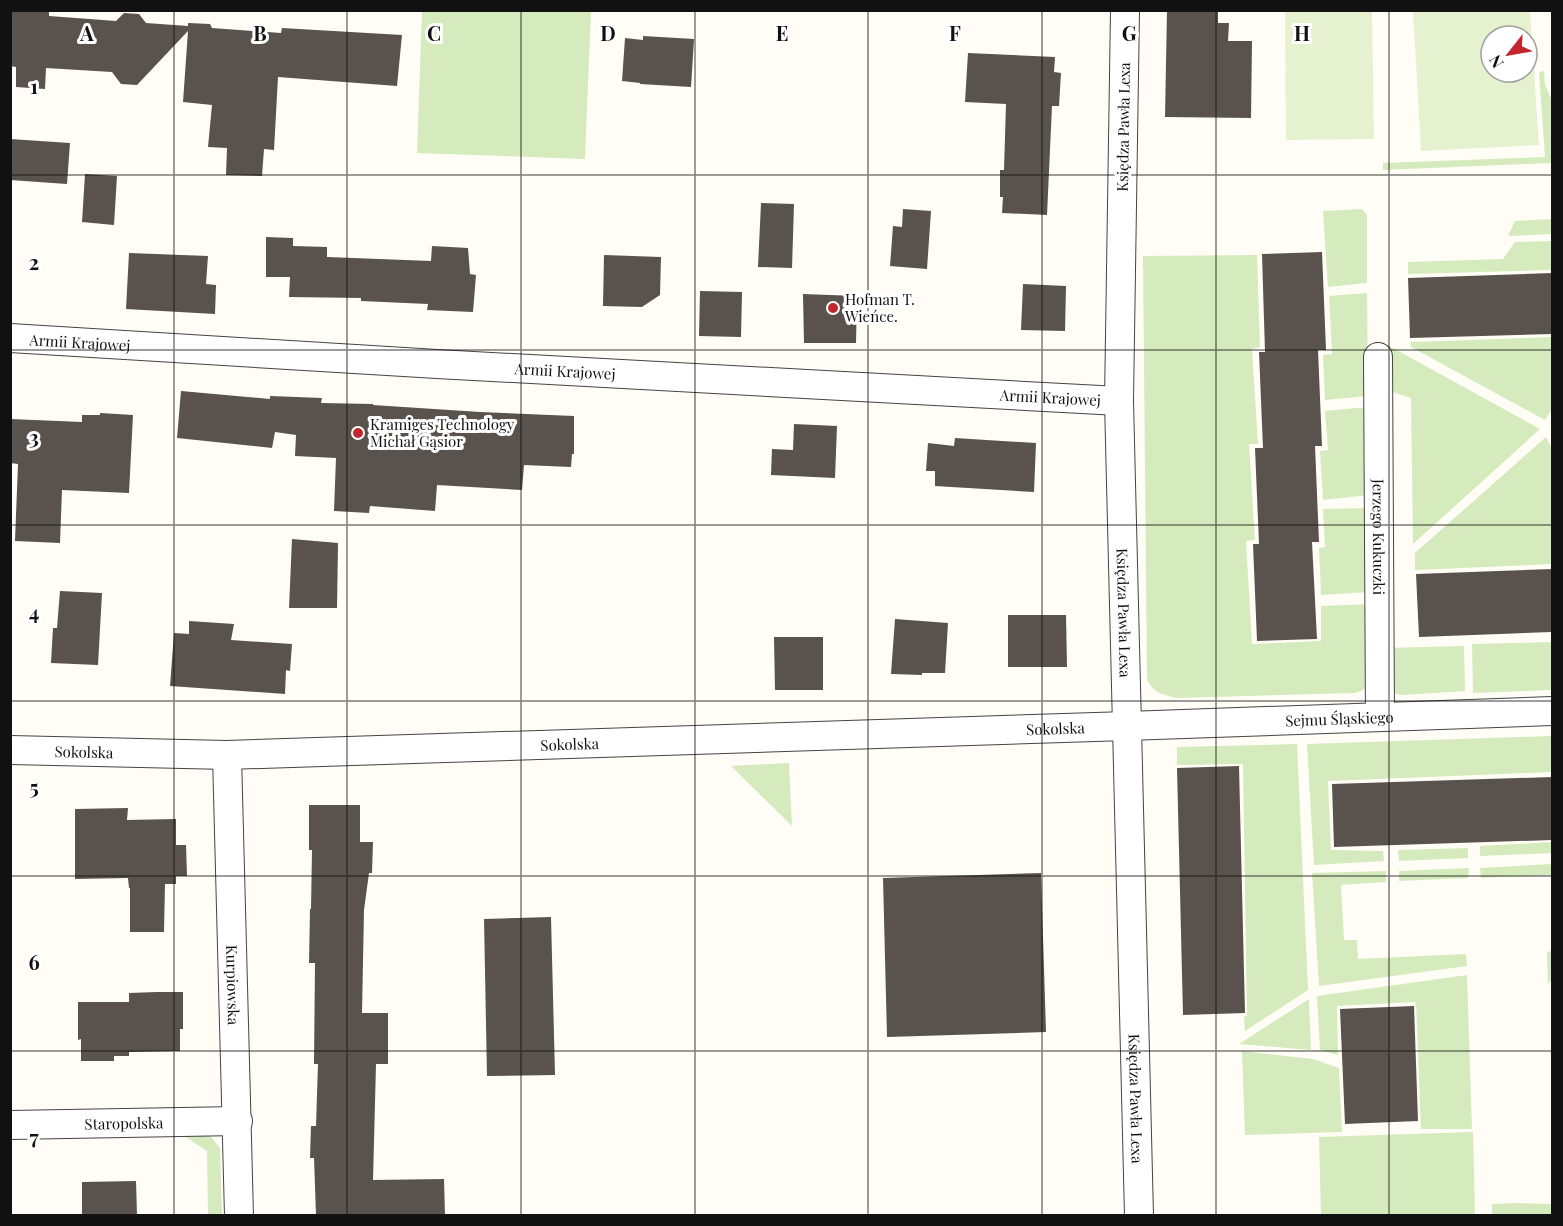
<svg xmlns="http://www.w3.org/2000/svg" width="1563" height="1226" viewBox="0 0 1563 1226" font-family="'Playfair Display',serif">
<style>
.green{fill:#d5ebbd}
.pitch{fill:#e6f2cf;fill-rule:evenodd}
.building{fill:#5a524d}
.lines{fill:none;stroke-linecap:round;stroke-linejoin:round}
.street-casing{stroke:#444;stroke-width:30}
.street{stroke:#fff;stroke-width:28}
.grid{fill:none;stroke:#111;stroke-width:1.5;stroke-opacity:0.55}
.poi-dot{fill:#c4262e;stroke:#fff;stroke-width:2}
.labels{text-anchor:middle;dominant-baseline:central;stroke-width:6;stroke-linejoin:round;paint-order:stroke}
.street-label{font-size:15px;fill:#111;stroke:#fff}
.poi-label{font-size:15px;fill:#111;stroke:#fff;text-anchor:start}
.grid-label{font-size:20px;text-anchor:middle;font-weight:bold;fill:#111;stroke:#fff;stroke-width:6;stroke-linejoin:round;paint-order:stroke}
</style>
<rect width="100%" height="100%" fill="#fffdf5"/>
<path class="green" d="M 422,11 L 591,11 L 585,159 L 417,153 Z
M 1544,71 L 1545,84 L 1552,101 L 1552,163 L 1383,170 L 1383,163 L 1545,157 L 1539,72 Z
M 1362,209 L 1367,215 L 1367,283 L 1328,287 L 1323,211 Z
M 1552,219 L 1552,234 L 1508,236 L 1515,221 Z
M 1552,241 L 1552,270 L 1408,274 L 1408,262 L 1503,259 L 1515,242 Z
M 1257,255 L 1260,347 L 1252,349 L 1258,444 L 1249,444 L 1255,540 L 1246,541 L 1252,644 L 1321,641 L 1321,606 L 1370,604 L 1367,687 L 1361,691 L 1355,693 L 1176,698 C 1163,695 1153,692 1147,680 L 1143,256 Z
M 1367,293 L 1368,396 L 1325,400 L 1323,355 L 1332,354 L 1329,296 Z
M 1552,337 L 1552,409 L 1545,420 L 1411,347 L 1411,342 Z
M 1382,342 L 1540,429 L 1413,544 L 1411,398 L 1383,389 Z
M 1368,407 L 1369,495 L 1323,500 L 1320,451 L 1328,450 L 1325,411 Z
M 1546,437 L 1552,449 L 1552,564 L 1415,570 L 1415,553 Z
M 1368,508 L 1369,592 L 1321,595 L 1319,548 L 1325,547 L 1323,509 Z
M 1552,642 L 1552,690 L 1473,693 L 1472,644 Z
M 1464,646 L 1465,691 L 1402,695 L 1396,694 L 1390,690 L 1385,648 Z
M 1552,736 L 1552,772 L 1328,781 L 1331,850 L 1383,851 L 1384,861 L 1314,865 L 1307,744 Z
M 1297,744 L 1308,990 L 1245,1031 L 1244,1017 L 1247,1016 L 1243,764 L 1177,765 L 1177,747 Z
M 789,763 L 792,826 L 731,766 Z
M 1552,842 L 1552,853 L 1480,856 L 1480,846 Z
M 1468,848 L 1468,858 L 1399,861 L 1398,850 Z
M 1552,864 L 1552,875 L 1481,878 L 1480,868 Z
M 1469,868 L 1468,878 L 1399,881 L 1399,871 Z
M 1386,871 L 1386,882 L 1341,885 L 1344,940 L 1357,940 L 1358,959 L 1466,954 L 1467,966 L 1319,986 L 1312,873 Z
M 1552,951 L 1552,980 L 1548,984 L 1547,952 Z
M 1467,975 L 1472,1129 L 1421,1129 L 1416,1002 L 1337,1006 L 1338,1055 L 1320,1050 L 1317,996 Z
M 1309,999 L 1311,1050 L 1239,1044 Z
M 1242,1051 L 1313,1059 L 1339,1068 L 1342,1132 L 1245,1135 Z
M 202,1132 L 211,1137 L 220,1148 L 222,1215 L 208,1215 L 207,1151 L 181,1134 Z
M 1473,1132 L 1475,1215 L 1321,1215 L 1319,1137 Z
M 1520,1203 L 1552,1204 L 1552,1215 L 1492,1215 L 1492,1204 Z"/>
<path class="pitch" d="M 1285,11 L 1372,11 L 1374,139 L 1286,140 Z
M 1413,11 L 1530,11 L 1539,145 L 1421,151 ZM 1491,36 L 1527,36 L 1527,72 L 1491,72 Z"/>
<path class="building" d="M 10,10 L 49,10 L 49,16 L 116,21 L 124,13 L 139,14 L 146,23 L 188,26 L 188,23 L 210,24 L 212,28 L 281,33 L 282,28 L 402,35 L 397,86 L 278,77 L 274,150 L 264,149 L 262,176 L 226,175 L 227,148 L 208,147 L 212,105 L 183,102 L 188,31 L 137,85 L 121,84 L 112,72 L 46,68 L 45,89 L 16,87 L 16,67 L 10,66 Z
M 1167,10 L 1218,10 L 1218,23 L 1229,23 L 1228,41 L 1252,41 L 1251,118 L 1165,117 Z
M 643,36 L 694,39 L 691,87 L 640,84 L 640,83 L 622,81 L 625,38 L 643,40 Z
M 968,53 L 1055,57 L 1054,72 L 1061,73 L 1059,106 L 1052,106 L 1047,215 L 1002,213 L 1003,197 L 1000,197 L 1000,170 L 1004,170 L 1006,104 L 965,102 Z
M 10,139 L 70,143 L 67,184 L 10,180 Z
M 85,174 L 117,176 L 114,225 L 82,222 Z
M 761,203 L 794,204 L 792,268 L 758,267 Z
M 903,209 L 931,211 L 927,269 L 890,266 L 893,226 L 902,227 Z
M 266,237 L 293,238 L 293,246 L 327,247 L 327,257 L 431,261 L 432,246 L 468,248 L 470,274 L 476,275 L 473,312 L 427,310 L 428,304 L 361,301 L 361,298 L 289,297 L 290,277 L 266,277 Z
M 1322,252 L 1326,350 L 1318,350 L 1322,446 L 1315,446 L 1319,542 L 1312,542 L 1317,639 L 1257,641 L 1253,544 L 1259,544 L 1255,448 L 1263,448 L 1259,352 L 1265,352 L 1262,254 Z
M 129,253 L 208,256 L 206,284 L 216,285 L 215,314 L 126,309 Z
M 604,255 L 661,257 L 660,295 L 642,307 L 603,306 Z
M 1552,273 L 1552,334 L 1410,338 L 1408,278 Z
M 1023,284 L 1066,286 L 1065,331 L 1021,330 Z
M 700,291 L 742,292 L 741,337 L 699,336 Z
M 803,294 L 857,296 L 856,343 L 804,343 Z
M 181,391 L 270,399 L 270,396 L 322,398 L 321,403 L 373,404 L 373,405 L 480,412 L 574,416 L 574,454 L 572,454 L 571,467 L 524,465 L 522,490 L 437,485 L 435,511 L 370,506 L 369,513 L 334,511 L 336,458 L 295,456 L 296,435 L 275,432 L 272,448 L 177,438 Z
M 100,413 L 133,415 L 129,493 L 62,490 L 60,543 L 15,541 L 18,464 L 10,463 L 10,419 L 82,422 L 82,415 L 100,415 Z
M 794,424 L 837,426 L 835,478 L 771,475 L 772,449 L 793,450 Z
M 955,438 L 1036,443 L 1034,492 L 935,486 L 935,471 L 926,471 L 928,443 L 954,446 Z
M 292,539 L 338,543 L 337,608 L 289,608 Z
M 1552,569 L 1552,632 L 1419,637 L 1416,574 Z
M 60,591 L 102,593 L 98,665 L 51,663 L 53,628 L 57,628 Z
M 1008,615 L 1066,615 L 1067,667 L 1008,667 Z
M 895,619 L 948,623 L 945,673 L 922,673 L 922,675 L 891,674 Z
M 189,621 L 234,624 L 231,640 L 292,644 L 290,671 L 286,670 L 285,694 L 170,686 L 174,633 L 189,634 Z
M 774,637 L 823,637 L 823,690 L 775,690 Z
M 1239,766 L 1245,1013 L 1183,1015 L 1177,768 Z
M 1552,777 L 1552,840 L 1334,847 L 1332,784 Z
M 309,805 L 360,805 L 360,842 L 373,842 L 372,873 L 369,873 L 364,910 L 362,1013 L 388,1013 L 388,1064 L 376,1064 L 373,1180 L 444,1179 L 445,1215 L 316,1215 L 314,1158 L 310,1158 L 311,1126 L 316,1126 L 318,1064 L 314,1064 L 315,963 L 309,963 L 310,909 L 311,909 L 312,850 L 309,850 Z
M 128,808 L 127,820 L 176,819 L 176,845 L 186,845 L 187,876 L 176,876 L 176,884 L 165,884 L 164,932 L 130,932 L 130,888 L 129,888 L 128,878 L 75,879 L 75,809 Z
M 1041,873 L 1046,1032 L 887,1037 L 883,878 Z
M 551,917 L 555,1075 L 487,1076 L 484,919 Z
M 157,992 L 183,992 L 183,1029 L 180,1029 L 180,1051 L 129,1052 L 129,1056 L 114,1056 L 114,1061 L 81,1061 L 81,1039 L 78,1040 L 78,1002 L 129,1002 L 129,993 Z
M 1414,1006 L 1418,1121 L 1345,1124 L 1340,1009 Z
M 136,1181 L 137,1215 L 82,1215 L 82,1182 Z"/>
<g class="lines">
<defs>
<g id="street">
<path id="s1" d="M 1125,10 L 1119,401 L 1139,1216"/>
<path id="s2" d="M 10,338 L 437,364 L 1119,401"/>
<path id="s3" d="M 1378,357 L 1380,717"/>
<path id="s4" d="M 10,750 L 227,755 L 1127,726 L 1552,711"/>
<path id="s5" d="M 227,755 L 239,1216"/>
<path id="s6" d="M 10,1125 L 238,1121"/>
</g>
</defs>
<use href="#street" class="street-casing"/>
<use href="#street" class="street"/>
</g>
<path class="grid" d="M 174,10 L 174,1216M 347,10 L 347,1216M 521,10 L 521,1216M 695,10 L 695,1216M 868,10 L 868,1216M 1042,10 L 1042,1216M 1216,10 L 1216,1216M 1389,10 L 1389,1216M 10,175 L 1552,175M 10,350 L 1552,350M 10,525 L 1552,525M 10,701 L 1552,701M 10,876 L 1552,876M 10,1051 L 1552,1051"/>
<g class="poi-dot">
<circle cx="833" cy="308" r="6"/>
<circle cx="358" cy="433" r="6"/>
</g>
<g class="labels">
<g class="street-label">
<text transform="translate(1123 127) rotate(-89)">Księdza Pawła Lexa</text>
<text stroke="none"><textPath href="#s2" startOffset="70">Armii Krajowej</textPath></text>
<text stroke="none"><textPath href="#s2" startOffset="556">Armii Krajowej</textPath></text>
<text stroke="none"><textPath href="#s2" startOffset="1042">Armii Krajowej</textPath></text>
<text stroke="none"><textPath href="#s3" startOffset="180">Jerzego Kukuczki</textPath></text>
<text stroke="none"><textPath href="#s1" startOffset="603">Księdza Pawła Lexa</textPath></text>
<text stroke="none"><textPath href="#s4" startOffset="1330">Sejmu Śląskiego</textPath></text>
<text stroke="none"><textPath href="#s4" startOffset="1046">Sokolska</textPath></text>
<text stroke="none"><textPath href="#s4" startOffset="560">Sokolska</textPath></text>
<text stroke="none"><textPath href="#s4" startOffset="74">Sokolska</textPath></text>
<text stroke="none"><textPath href="#s5" startOffset="230">Kurpiowska</textPath></text>
<text stroke="none"><textPath href="#s1" startOffset="1089">Księdza Pawła Lexa</textPath></text>
<text stroke="none"><textPath href="#s6" startOffset="114">Staropolska</textPath></text>
</g>
<g class="poi-label">
<text x="845" y="299">Hofman T.<tspan x="845" dy="17">Wieńce.</tspan></text>
<text x="370" y="424">Kramiges Technology<tspan x="370" dy="17">Michał Gąsior</tspan></text>
</g>
</g>
<g class="grid-label">
<text x="87" y="41">A</text>
<text x="260" y="41">B</text>
<text x="434" y="41">C</text>
<text x="608" y="41">D</text>
<text x="782" y="41">E</text>
<text x="955" y="41">F</text>
<text x="1129" y="41">G</text>
<text x="1302" y="41">H</text>
<text x="34" y="94">1</text>
<text x="34" y="270">2</text>
<text x="34" y="445">3</text>
<text x="34" y="620">4</text>
<text x="34" y="795">5</text>
<text x="34" y="970">6</text>
<text x="34" y="1145">7</text>
</g>
<rect width="1563" height="1226" fill="none" stroke="#111111" stroke-width="24"/>
<g transform="translate(1509 54) rotate(239)"><circle r="28" fill="#ffffff" stroke="#a0a0a0" stroke-width="1.5"/>
<path d="M0-4.5L10 22L0 15L-10 22Z" fill="#c4262e"/>
<text y="-9" font-size="16" font-weight="bold" text-anchor="middle" fill="#111111">N</text>
</g>
</svg>
